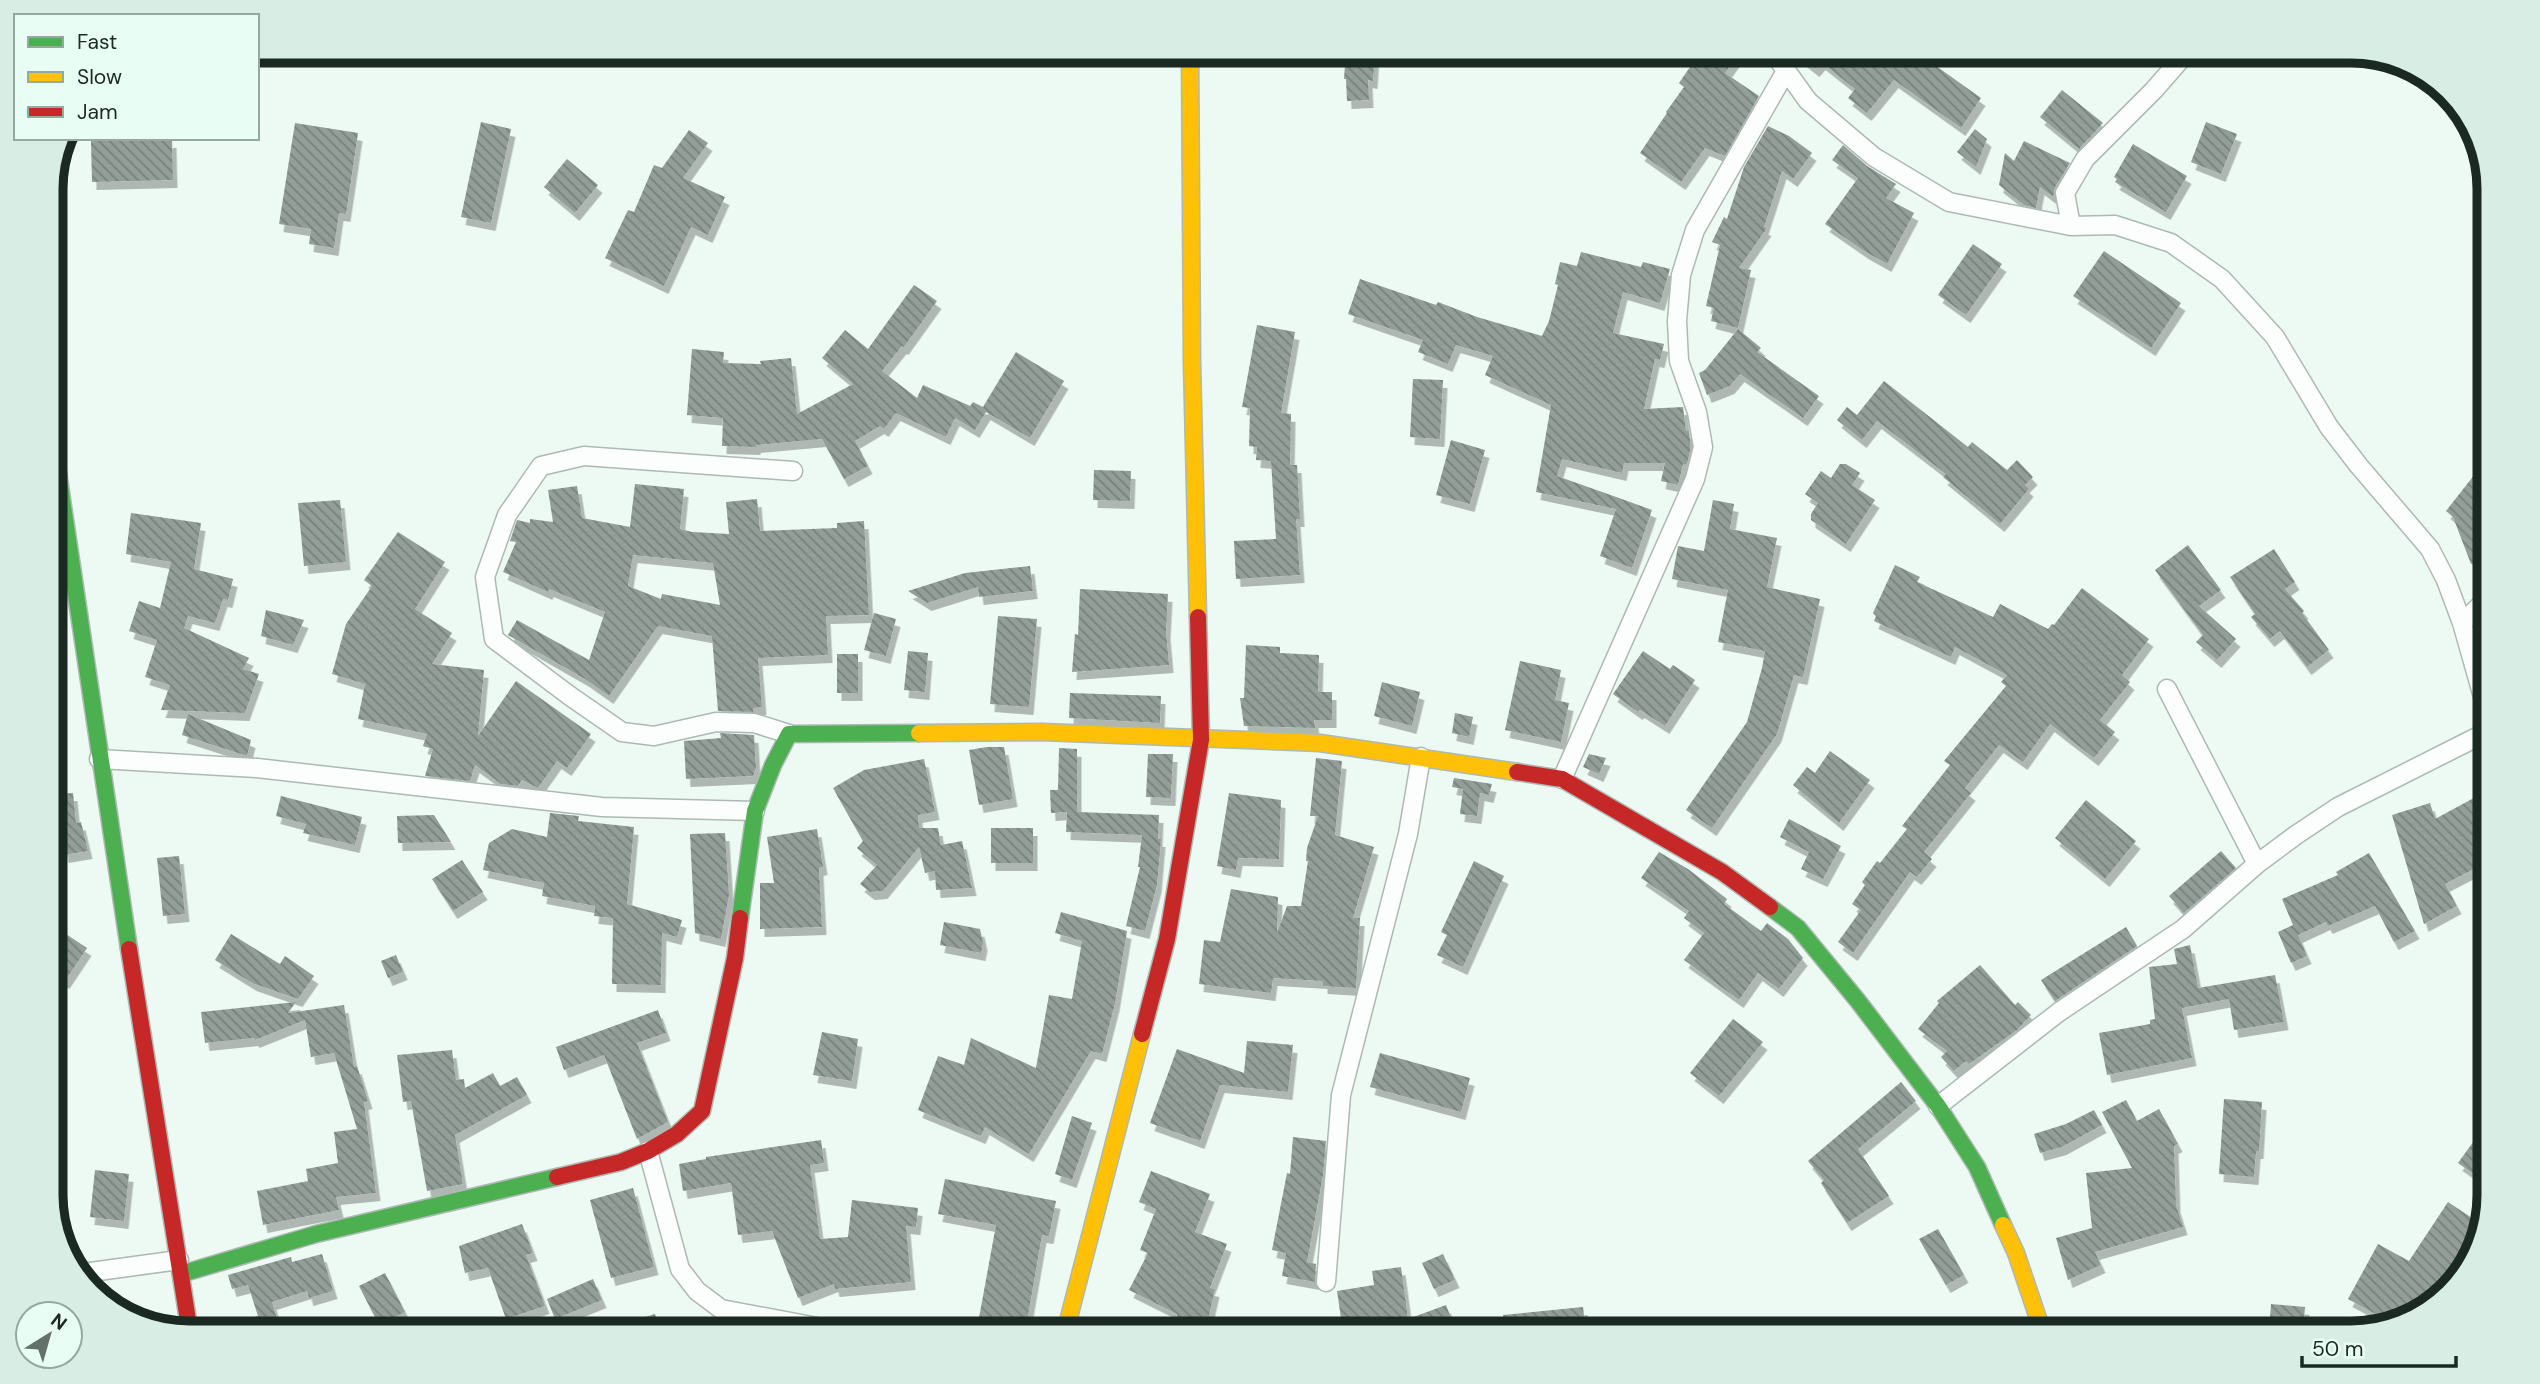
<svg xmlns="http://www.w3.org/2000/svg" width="2540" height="1384" viewBox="0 0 2540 1384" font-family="'DM Sans',sans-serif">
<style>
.building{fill:url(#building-back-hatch);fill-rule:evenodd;filter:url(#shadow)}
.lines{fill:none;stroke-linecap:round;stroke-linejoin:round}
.street-casing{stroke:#adb9b3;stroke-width:21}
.fast-casing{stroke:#adb9b3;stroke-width:19}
.slow-casing{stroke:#adb9b3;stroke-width:19}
.jam-casing{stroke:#adb9b3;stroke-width:19}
.street{stroke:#fcfefd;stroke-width:18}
.fast{stroke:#4caf50;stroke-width:16}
.slow{stroke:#ffc107;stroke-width:16}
.jam{stroke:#c62828;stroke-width:16}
.rim{fill:none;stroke:#1b2923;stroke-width:9}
</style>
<defs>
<pattern id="building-back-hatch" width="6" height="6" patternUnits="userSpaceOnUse" patternTransform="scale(1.75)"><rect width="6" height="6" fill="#939e99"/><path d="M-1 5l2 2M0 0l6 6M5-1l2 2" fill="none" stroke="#77817c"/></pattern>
<filter id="shadow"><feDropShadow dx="4.5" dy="8" stdDeviation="0" flood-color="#0004"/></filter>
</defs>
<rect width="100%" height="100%" fill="#edf9f3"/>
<path class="building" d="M 1346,51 L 1375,51 L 1373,81 L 1368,80 L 1369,100 L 1347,101 L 1346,79 L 1344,79 Z
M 1701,51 L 1741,51 L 1725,73 L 1759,96 L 1725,156 L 1705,148 L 1681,182 L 1640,153 L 1667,113 L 1666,112 L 1684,87 L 1679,83 Z
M 1792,51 L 1915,51 L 1981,98 L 1961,128 L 1894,80 L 1867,113 L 1848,98 L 1855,89 L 1821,62 L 1815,69 Z
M 2062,90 L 2103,123 L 2079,149 L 2040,117 Z
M 481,122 L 511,129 L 491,223 L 461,217 Z
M 2206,122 L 2237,134 L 2221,174 L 2191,162 Z
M 295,123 L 358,133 L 346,214 L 339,213 L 334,248 L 309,244 L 311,229 L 279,224 Z
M 1768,126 L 1789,136 L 1812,153 L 1793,179 L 1782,171 L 1764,227 L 1767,228 L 1739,268 L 1751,270 L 1738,328 L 1711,321 L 1714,308 L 1706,306 L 1720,245 L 1712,242 L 1724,217 L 1727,219 L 1744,167 Z
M 1975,129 L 1987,139 L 1976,167 L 1957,152 Z
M 689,130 L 708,143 L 683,178 L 725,197 L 708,235 L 691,227 L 664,286 L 605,258 L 628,210 L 634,212 L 654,165 L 662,168 Z
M 172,140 L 173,180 L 92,182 L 91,141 Z
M 2024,141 L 2070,163 L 2055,187 L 2053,197 L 2040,187 L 2036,208 L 2024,205 L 1999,185 L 2005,153 L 2014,161 Z
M 2133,144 L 2187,176 L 2166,212 L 2115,182 L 2117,179 L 2114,177 Z
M 1843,145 L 1867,166 L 1896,184 L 1886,198 L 1914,213 L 1887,264 L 1864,251 L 1825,224 L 1858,178 L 1832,160 Z
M 567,159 L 598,185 L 575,213 L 544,187 Z
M 1973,244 L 2002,264 L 1966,315 L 1938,295 Z
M 2104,251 L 2181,303 L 2151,348 L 2073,296 Z
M 1581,252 L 1641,267 L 1643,262 L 1670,269 L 1660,303 L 1623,292 L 1613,333 L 1664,344 L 1660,360 L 1655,359 L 1644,409 L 1683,407 L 1686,431 L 1689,431 L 1690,440 L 1690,451 L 1687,464 L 1683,464 L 1678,485 L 1661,481 L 1665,463 L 1624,463 L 1622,473 L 1562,459 L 1557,476 L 1619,498 L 1618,501 L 1619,498 L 1652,510 L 1632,568 L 1600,556 L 1616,509 L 1536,492 L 1551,405 L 1485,375 L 1493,356 L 1456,345 L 1448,364 L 1418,352 L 1423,340 L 1348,314 L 1360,279 L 1436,305 L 1438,302 L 1477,317 L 1542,336 L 1549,321 L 1558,285 L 1555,284 L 1560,262 L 1577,266 Z
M 914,285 L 937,301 L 904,347 L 902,346 L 882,371 L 917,398 L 923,385 L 970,406 L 973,402 L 983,407 L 1016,352 L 1064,381 L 1030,438 L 986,412 L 975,430 L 955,418 L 946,437 L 896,413 L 884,429 L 880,426 L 855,441 L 868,466 L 844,479 L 822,439 L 756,445 L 756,447 L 722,446 L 723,418 L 687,415 L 692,349 L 724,352 L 723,363 L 761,364 L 760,361 L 791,358 L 797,414 L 853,384 L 822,358 L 845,330 L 868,349 Z
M 1257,325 L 1295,332 L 1281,413 L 1291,414 L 1290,465 L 1297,465 L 1300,519 L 1296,519 L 1300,575 L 1236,579 L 1234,541 L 1276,539 L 1271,461 L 1256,460 L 1257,447 L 1249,446 L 1250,408 L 1242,407 Z
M 1738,329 L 1761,348 L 1757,352 L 1819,396 L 1803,418 L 1740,374 L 1730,386 L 1707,395 L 1699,373 L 1705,370 Z
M 1413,379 L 1443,380 L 1440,439 L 1410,437 Z
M 1884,381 L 1968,447 L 1972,442 L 2007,470 L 2017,460 L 2033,477 L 2025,485 L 2029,489 L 2000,524 L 1943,477 L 1946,474 L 1877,421 L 1862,440 L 1837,420 L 1847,407 L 1857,415 Z
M 1451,440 L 1485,450 L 1470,504 L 1436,495 Z
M 2489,456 L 2489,485 L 2481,496 L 2489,518 L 2489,558 L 2471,564 L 2453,517 L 2446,511 Z
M 1840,464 L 1846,464 L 1860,473 L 1852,485 L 1875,500 L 1846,544 L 1811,520 L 1811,514 L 1818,503 L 1805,494 L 1821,471 L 1831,478 Z
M 1094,470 L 1131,471 L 1130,501 L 1093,500 Z
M 635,484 L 684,489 L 680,529 L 692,532 L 729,534 L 726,502 L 757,499 L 760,531 L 837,528 L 837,523 L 864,521 L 869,615 L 826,616 L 828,655 L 758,658 L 762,707 L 753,708 L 753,712 L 718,711 L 712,636 L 658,626 L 609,696 L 585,679 L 508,635 L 517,620 L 589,660 L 605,612 L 549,589 L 548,592 L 503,572 L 516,542 L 510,541 L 517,520 L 530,523 L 530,519 L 553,522 L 548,490 L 577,486 L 582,518 L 630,527 ZM 633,555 L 713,563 L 720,605 L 662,594 L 661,599 L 628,586 Z
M 340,500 L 346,562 L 304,566 L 298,503 Z
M 1713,500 L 1734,504 L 1730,529 L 1777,538 L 1767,587 L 1820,599 L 1803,677 L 1794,675 L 1777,734 L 1712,828 L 1686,810 L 1747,722 L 1762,668 L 1765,651 L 1718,642 L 1728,590 L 1672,579 L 1678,546 L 1704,551 Z
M 131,513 L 201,523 L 194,569 L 233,579 L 228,600 L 223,599 L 215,623 L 188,616 L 184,628 L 249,658 L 243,669 L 259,674 L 245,713 L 161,710 L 170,685 L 145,677 L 157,640 L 129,631 L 139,601 L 160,608 L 171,562 L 126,554 Z
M 398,532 L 445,562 L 415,609 L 452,633 L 432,664 L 484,670 L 478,736 L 516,681 L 591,734 L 567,768 L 557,761 L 538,788 L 522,780 L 518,786 L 501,784 L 475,765 L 470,781 L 425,776 L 433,749 L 423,746 L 427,734 L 358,719 L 365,684 L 332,674 L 346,624 L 372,586 L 364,580 Z
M 2188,545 L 2221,590 L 2199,606 L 2236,639 L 2217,660 L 2196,642 L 2203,635 L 2155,570 Z
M 2274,549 L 2295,582 L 2285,589 L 2304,611 L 2302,613 L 2329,650 L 2307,667 L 2280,631 L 2270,639 L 2251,617 L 2255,614 L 2230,577 Z
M 1895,565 L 1920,577 L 1917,582 L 1993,617 L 2000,604 L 2048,629 L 2052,624 L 2054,625 L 2082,588 L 2149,639 L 2122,675 L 2130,682 L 2100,720 L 2115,732 L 2094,758 L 2050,724 L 2023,762 L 1999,745 L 1965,788 L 1971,793 L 1924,852 L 1932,859 L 1917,877 L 1910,872 L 1853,953 L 1838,942 L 1861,910 L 1852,904 L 1865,885 L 1862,882 L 1877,861 L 1880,863 L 1907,829 L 1902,826 L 1950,765 L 1944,761 L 2006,686 L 2001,682 L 2007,675 L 1955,647 L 1951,657 L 1874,621 L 1876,616 L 1873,613 Z
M 1030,566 L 1033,591 L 979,597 L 978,587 L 927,603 L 908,591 L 965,573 Z
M 1080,589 L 1168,594 L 1166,631 L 1169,665 L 1072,672 L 1075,634 L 1078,635 Z
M 266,610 L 304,620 L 293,645 L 261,636 Z
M 874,613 L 896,619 L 886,656 L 864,650 Z
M 998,616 L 1037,619 L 1029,707 L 990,704 Z
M 1246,645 L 1280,647 L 1280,653 L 1319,655 L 1318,692 L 1332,692 L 1332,720 L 1314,720 L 1315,728 L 1244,726 L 1240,698 L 1244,698 Z
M 908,651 L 928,653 L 925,692 L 904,690 Z
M 1643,651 L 1670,669 L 1673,665 L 1695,680 L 1665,726 L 1640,710 L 1638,712 L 1613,694 Z
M 837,654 L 858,654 L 858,693 L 837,693 Z
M 1520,661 L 1561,670 L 1555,700 L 1569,703 L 1561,742 L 1505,730 Z
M 1382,682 L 1420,692 L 1412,726 L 1374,716 Z
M 1070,693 L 1161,696 L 1160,723 L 1069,718 Z
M 1455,713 L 1473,717 L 1469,737 L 1452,733 Z
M 188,714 L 251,740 L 247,756 L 182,735 Z
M 720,733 L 754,735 L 756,768 L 753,776 L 686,779 L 684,741 L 721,738 Z
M 987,747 L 1004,747 L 1013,799 L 979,805 L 969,750 Z
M 1059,748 L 1077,749 L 1077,812 L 1159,815 L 1158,839 L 1161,839 L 1157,885 L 1145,931 L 1126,926 L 1140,867 L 1138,867 L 1142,835 L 1066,832 L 1067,812 L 1051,813 L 1050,790 L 1058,790 Z
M 1830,751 L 1870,780 L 1839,823 L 1793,785 L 1807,767 L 1815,773 Z
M 1148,754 L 1173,754 L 1171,798 L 1146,797 Z
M 1589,754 L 1606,758 L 1599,774 L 1583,767 Z
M 1316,758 L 1342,761 L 1335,835 L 1374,847 L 1353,918 L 1360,918 L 1356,988 L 1323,986 L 1323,981 L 1273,978 L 1271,993 L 1199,984 L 1204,940 L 1220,942 L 1231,889 L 1278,897 L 1277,933 L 1287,906 L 1301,906 L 1308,861 L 1306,861 L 1307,848 L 1318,816 L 1310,816 Z
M 924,759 L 935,812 L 918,815 L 919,828 L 938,828 L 941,845 L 962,841 L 972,888 L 936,890 L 935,871 L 925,873 L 919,847 L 883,891 L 870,892 L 860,884 L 877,865 L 857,848 L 863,841 L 833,788 L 864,770 Z
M 1454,778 L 1492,784 L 1489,795 L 1480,793 L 1477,816 L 1460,814 L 1463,789 L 1452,787 Z
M 73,793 L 76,823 L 81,822 L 88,851 L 64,855 L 57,794 Z
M 1229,793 L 1281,800 L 1279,859 L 1238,858 L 1236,870 L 1217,866 Z
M 2483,793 L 2489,805 L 2489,861 L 2445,884 L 2457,906 L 2424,924 L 2392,815 L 2430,803 L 2435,819 Z
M 281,796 L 362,817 L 355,845 L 303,833 L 306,824 L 276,816 Z
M 2086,800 L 2136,841 L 2105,879 L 2055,838 Z
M 550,813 L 579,816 L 578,821 L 634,827 L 627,904 L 682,920 L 677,937 L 662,933 L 661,985 L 612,984 L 613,918 L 594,916 L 595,906 L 542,896 L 544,883 L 483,870 L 489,843 L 512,829 L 547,837 Z
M 434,815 L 451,842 L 398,843 L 397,816 Z
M 1789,819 L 1841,846 L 1823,879 L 1801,869 L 1809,852 L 1780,837 Z
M 991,828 L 1033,828 L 1033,863 L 991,863 Z
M 817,829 L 823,867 L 819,868 L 822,927 L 760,929 L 760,883 L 774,883 L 767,837 Z
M 725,833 L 729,895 L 721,939 L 695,933 L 690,834 Z
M 2221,851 L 2236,868 L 2184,913 L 2169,896 Z
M 1659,852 L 1688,869 L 1727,899 L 1724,904 L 1761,931 L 1767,923 L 1788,939 L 1803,958 L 1779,989 L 1758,973 L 1739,1000 L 1684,960 L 1704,933 L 1684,918 L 1689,911 L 1641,878 Z
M 2369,853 L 2415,931 L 2394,942 L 2375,906 L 2328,926 L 2326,922 L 2298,935 L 2307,956 L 2291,963 L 2278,932 L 2293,925 L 2282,899 L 2338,875 L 2336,872 Z
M 179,856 L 185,914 L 163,916 L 157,858 Z
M 462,860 L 483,892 L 453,911 L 432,879 Z
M 1474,861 L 1504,876 L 1463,967 L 1437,955 L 1447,935 L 1441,932 Z
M 1061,912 L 1127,931 L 1115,1003 L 1102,1054 L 1091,1051 L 1029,1154 L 985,1127 L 981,1136 L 918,1110 L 938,1056 L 964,1065 L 971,1038 L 1036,1068 L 1049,995 L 1072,999 L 1082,941 L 1055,933 Z
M 944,922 L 980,929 L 983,943 L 981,953 L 940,945 Z
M 51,924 L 87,948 L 65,981 L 51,971 Z
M 2126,927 L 2137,946 L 2055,1001 L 2041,980 Z
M 231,934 L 280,964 L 285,956 L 314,976 L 298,999 L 252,983 L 215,960 Z
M 2190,945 L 2198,988 L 2275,975 L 2284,1022 L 2234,1030 L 2229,999 L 2182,1008 L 2192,1058 L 2107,1075 L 2099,1033 L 2150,1024 L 2150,1020 L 2155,1019 L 2149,967 L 2177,964 L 2174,949 Z
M 396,955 L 403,972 L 388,978 L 381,961 Z
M 1980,965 L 2015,1005 L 2018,1002 L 2031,1015 L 2017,1030 L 1969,1064 L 1966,1061 L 1954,1071 L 1941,1057 L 1947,1051 L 1918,1029 L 1939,1003 L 1937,1001 Z
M 296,1002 L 288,1013 L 344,1005 L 354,1067 L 357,1066 L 368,1101 L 364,1102 L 376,1193 L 336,1197 L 339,1210 L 263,1225 L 257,1191 L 308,1181 L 306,1169 L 338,1163 L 334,1132 L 357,1129 L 334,1053 L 311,1057 L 305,1020 L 255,1040 L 254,1038 L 205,1043 L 201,1012 Z
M 658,1010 L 666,1033 L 637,1043 L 668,1122 L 637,1139 L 604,1055 L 564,1070 L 556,1047 Z
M 1733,1019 L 1763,1042 L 1719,1096 L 1690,1073 Z
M 822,1032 L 858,1039 L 852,1081 L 813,1075 Z
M 1247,1041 L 1293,1045 L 1288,1092 L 1220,1085 L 1200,1141 L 1150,1123 L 1177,1049 L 1244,1073 Z
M 452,1050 L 456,1080 L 464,1079 L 465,1088 L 493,1073 L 500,1086 L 517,1077 L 527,1095 L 455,1135 L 463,1184 L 427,1191 L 411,1101 L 403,1102 L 397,1055 Z
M 1380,1053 L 1470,1078 L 1461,1112 L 1370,1087 Z
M 1901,1082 L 1916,1101 L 1858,1149 L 1889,1196 L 1847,1223 L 1821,1183 L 1824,1180 L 1808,1161 Z
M 2224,1099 L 2262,1102 L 2259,1151 L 2256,1151 L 2254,1177 L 2219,1174 Z
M 2126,1100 L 2137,1121 L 2159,1109 L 2178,1144 L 2174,1146 L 2176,1205 L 2183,1227 L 2095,1252 L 2101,1265 L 2068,1280 L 2056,1238 L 2092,1228 L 2086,1173 L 2132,1168 L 2102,1112 Z
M 2094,1110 L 2102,1125 L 2062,1147 L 2040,1153 L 2034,1134 L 2066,1124 Z
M 1072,1116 L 1092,1123 L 1072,1180 L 1055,1174 Z
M 2489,1120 L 2489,1185 L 2458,1163 Z
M 1293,1137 L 1326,1141 L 1323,1175 L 1307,1262 L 1316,1264 L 1315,1282 L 1282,1276 L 1286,1253 L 1272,1250 L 1287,1173 L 1290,1174 Z
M 821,1140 L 824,1163 L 810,1165 L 820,1239 L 848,1237 L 852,1200 L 918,1208 L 916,1227 L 906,1226 L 911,1282 L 835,1289 L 834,1284 L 798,1298 L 772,1231 L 738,1235 L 731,1183 L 683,1191 L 679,1164 L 706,1159 L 706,1157 Z
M 95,1170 L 129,1174 L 124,1221 L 90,1217 Z
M 1151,1171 L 1210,1194 L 1195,1232 L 1227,1244 L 1210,1288 L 1215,1289 L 1205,1333 L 1174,1333 L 1177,1314 L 1129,1290 L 1148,1253 L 1140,1250 L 1156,1209 L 1139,1202 Z
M 945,1179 L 1056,1201 L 1049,1236 L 1042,1235 L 1026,1327 L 979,1318 L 996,1225 L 938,1214 Z
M 633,1188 L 654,1267 L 611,1278 L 590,1200 Z
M 2448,1202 L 2475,1220 L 2465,1236 L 2476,1244 L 2464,1261 L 2458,1257 L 2434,1303 L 2428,1310 L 2390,1322 L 2348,1299 L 2378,1244 L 2409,1261 Z
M 522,1224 L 533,1253 L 526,1255 L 545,1306 L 506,1319 L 488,1268 L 465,1273 L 459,1246 Z
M 1938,1229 L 1964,1275 L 1946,1285 L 1919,1239 Z
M 322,1254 L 333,1291 L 309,1298 L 307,1291 L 272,1302 L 281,1333 L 249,1333 L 245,1320 L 258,1316 L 248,1285 L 232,1289 L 228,1275 L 291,1257 L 292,1262 Z
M 1443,1254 L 1455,1280 L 1434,1289 L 1422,1263 Z
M 1401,1267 L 1408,1319 L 1446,1305 L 1457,1333 L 1374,1333 L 1381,1327 L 1343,1332 L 1337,1291 L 1374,1285 L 1372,1271 Z
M 385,1273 L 405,1312 L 379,1325 L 359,1286 Z
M 593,1279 L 602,1300 L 555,1319 L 547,1299 Z
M 2271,1304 L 2305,1307 L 2303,1333 L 2269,1333 Z
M 1583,1307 L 1586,1333 L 1505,1333 L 1503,1315 Z
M 655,1314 L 660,1333 L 605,1333 L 605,1329 Z"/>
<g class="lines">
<defs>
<path id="street" d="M 1772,51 L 1808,101 L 1874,157 L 1949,202 L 2071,226 L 2115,225 L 2171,243 L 2222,279 L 2275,337 L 2329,427 L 2359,466 L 2430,549 L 2446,580 L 2462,623 L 2489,718
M 2071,226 L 2065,193 L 2085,159 L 2154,90 L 2188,51
M 2462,623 L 2489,597
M 2167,689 L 2257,864
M 789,734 L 754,723 L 716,722 L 654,736 L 622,732 L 570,696 L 494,639 L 485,577 L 507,515 L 541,466 L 584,456 L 793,471
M 99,759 L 257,768 L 602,807 L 755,811
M 1562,779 L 1695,479 L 1703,447 L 1697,412 L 1679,361 L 1677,321 L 1681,275 L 1695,230 L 1786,71
M 1938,1106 L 2059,1012 L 2183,929 L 2257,864 L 2296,835 L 2338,807 L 2489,731
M 648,1151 L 680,1269 L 697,1291 L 721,1309 L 849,1333
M 76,1274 L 179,1260
M 1326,1282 L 1341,1095 L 1408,834 L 1421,757"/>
<path id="fast" d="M 51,426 L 129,949
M 1770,907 L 1798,928 L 1858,1001 L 1938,1106 L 1977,1167 L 2003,1225
M 740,918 L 755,811 L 773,765 L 789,734 L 919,733
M 181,1274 L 316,1234 L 557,1177"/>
<path id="slow" d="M 1190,51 L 1192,362 L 1198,617
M 919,733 L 1042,732 L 1320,743 L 1517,772
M 2003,1225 L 2016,1253 L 2043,1333
M 1065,1333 L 1142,1034"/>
<path id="jam" d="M 1517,772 L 1562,779 L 1722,872 L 1770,907
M 129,949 L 190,1333
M 1142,1034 L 1167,939 L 1201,740 L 1198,617
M 557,1177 L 621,1162 L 648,1151 L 677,1134 L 702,1111 L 735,958 L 740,918"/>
</defs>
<use href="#street" class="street-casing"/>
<use href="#fast" class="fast-casing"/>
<use href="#slow" class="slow-casing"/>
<use href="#jam" class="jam-casing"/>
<use href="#street" class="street"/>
<use href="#fast" class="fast"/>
<use href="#slow" class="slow"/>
<use href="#jam" class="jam"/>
</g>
<path d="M0 0H2540V1384H0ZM189 63H2351A126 126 0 0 1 2477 189V1195A126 126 0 0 1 2351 1321H189A126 126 0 0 1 63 1195V189A126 126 0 0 1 189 63Z" fill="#d8ede3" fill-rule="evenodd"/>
<path class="rim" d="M189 63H2351A126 126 0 0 1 2477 189V1195A126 126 0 0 1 2351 1321H189A126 126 0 0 1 63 1195V189A126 126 0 0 1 189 63Z"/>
<rect x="14" y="14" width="245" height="126" fill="#e8fef4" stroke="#96a9a0" stroke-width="2"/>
<rect x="28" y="37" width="35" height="10" fill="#4caf50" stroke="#96a9a0" stroke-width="2"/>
<text x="77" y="49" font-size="21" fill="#1b2923">Fast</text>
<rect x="28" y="72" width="35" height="10" fill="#ffc107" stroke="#96a9a0" stroke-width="2"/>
<text x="77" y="84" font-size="21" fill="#1b2923">Slow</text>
<rect x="28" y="107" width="35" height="10" fill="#c62828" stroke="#96a9a0" stroke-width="2"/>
<text x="77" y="119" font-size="21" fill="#1b2923">Jam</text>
<g transform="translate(49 1335) rotate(37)"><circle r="33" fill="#e8fef4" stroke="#96a9a0" stroke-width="2"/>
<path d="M0-5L12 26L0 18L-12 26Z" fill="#64726c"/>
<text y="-10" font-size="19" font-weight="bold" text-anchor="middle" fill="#1b2923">N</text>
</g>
<path d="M2302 1356v10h154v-10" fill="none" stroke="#1b2923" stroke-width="3.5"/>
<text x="2312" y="1356" font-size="21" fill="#1b2923" stroke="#e8fef4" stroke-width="5" paint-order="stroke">50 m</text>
</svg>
